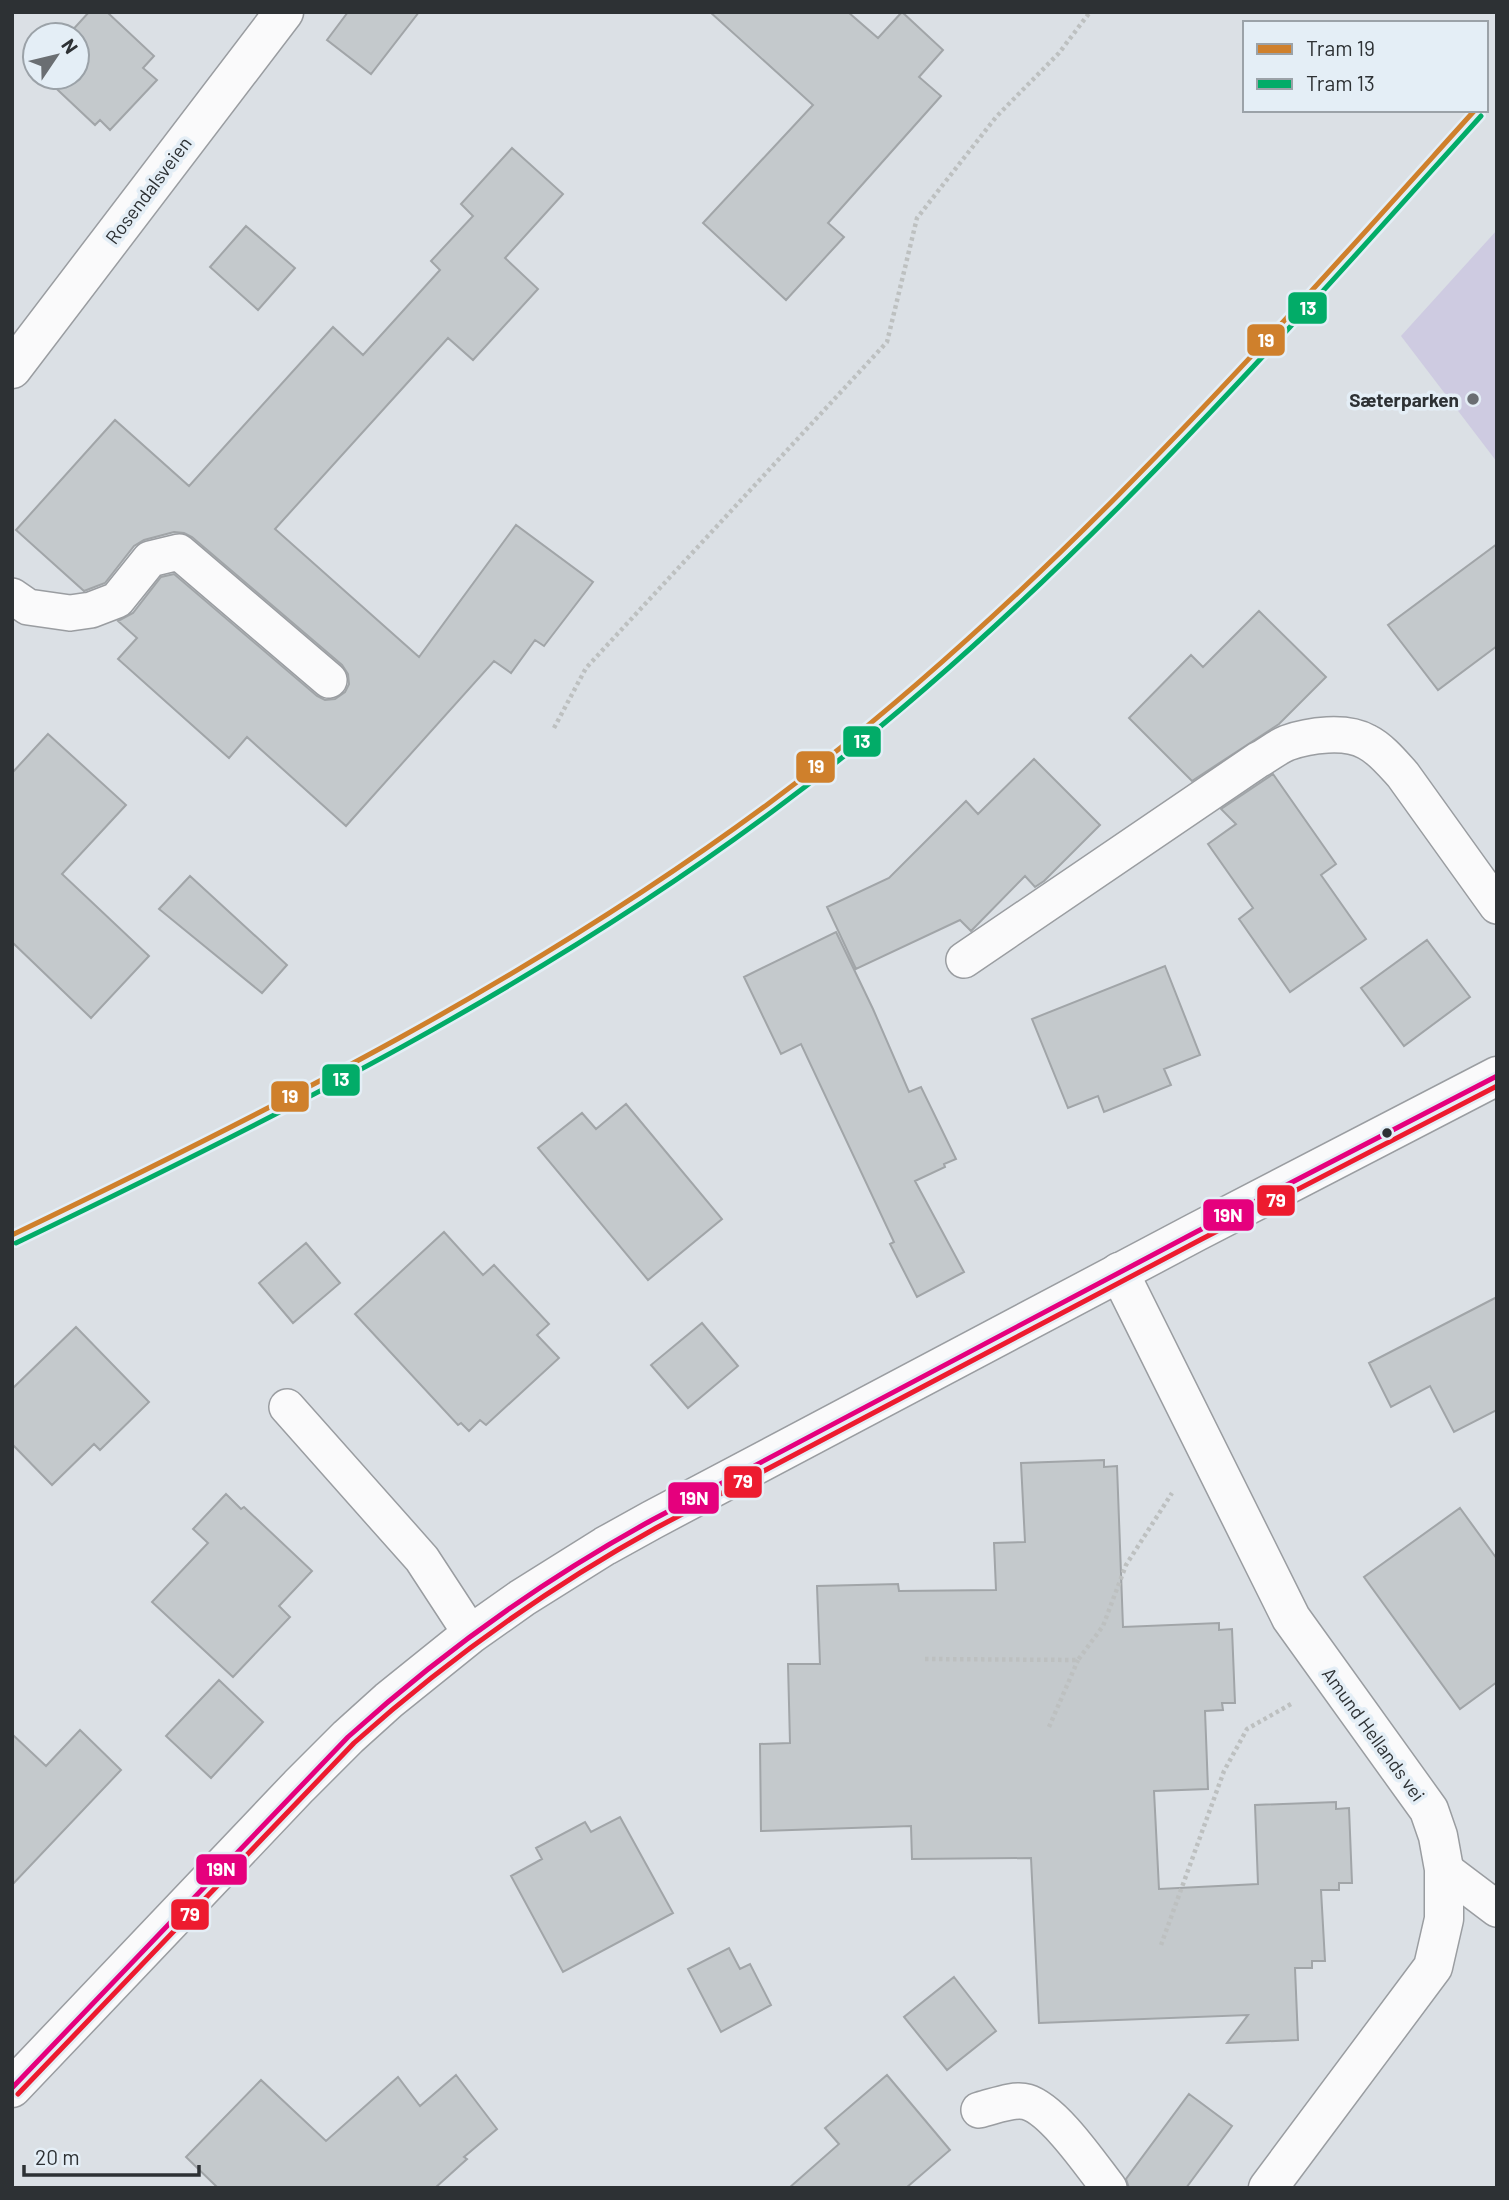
<svg xmlns="http://www.w3.org/2000/svg" width="1509" height="2200" viewBox="0 0 1509 2200" font-family="Barlow,sans-serif">
<style>
.green{fill:#cecbe1}
.building{fill:#c4c9cc;stroke:#a1a5a8;stroke-width:2}
.lines{fill:none;stroke-linecap:round;stroke-linejoin:round}
.lane-casing{stroke:#9a9da1;stroke-width:38}
.street-casing{stroke:#9a9da1;stroke-width:41}
.secondary-casing{stroke:#9a9da1;stroke-width:41}
.path{stroke:#bdc0c0;stroke-width:4.5;stroke-dasharray:3.5 3.5;stroke-linecap:butt}
.lane{stroke:#fafafb;stroke-width:35}
.street{stroke:#fafafb;stroke-width:38}
.secondary{stroke:#fafafb;stroke-width:38}
.bus-1-casing{stroke:#e4eef6;stroke-width:10}
.bus-2-casing{stroke:#e4eef6;stroke-width:10}
.bus-1{stroke:#e5007d;stroke-width:5}
.bus-2{stroke:#ed1b2f;stroke-width:5}
.tram-1-casing{stroke:#e4eef6;stroke-width:10}
.tram-2-casing{stroke:#e4eef6;stroke-width:10}
.tram-1{stroke:#cf802c;stroke-width:5}
.tram-2{stroke:#02ac68;stroke-width:5}
.poi-dot{fill:#6a6e72;stroke:#e4eef6;stroke-width:2.5}
.bus-dot{fill:#2d3134;stroke:#e4eef6;stroke-width:2.5}
.labels{text-anchor:middle;dominant-baseline:central;stroke-width:7;stroke-linejoin:round;paint-order:stroke}
.street-label{font-size:19px;fill:#2d3134;stroke:#e4eef6}
.poi-label{font-size:19px;font-weight:bold;fill:#2d3134;stroke:#e4eef6;text-anchor:end}
.line-badge{stroke:#e4eef6;stroke-width:2.5}
.badge-label{font-size:19px;text-anchor:middle;font-weight:bold;fill:#fff}
</style>
<rect width="100%" height="100%" fill="#dbe0e5"/>
<path class="green" d="M 1497,230 L 1497,462 L 1401,336 Z"/>
<path class="building" d="M 89,12 L 107,12 L 154,56 L 143,68 L 157,80 L 110,130 L 100,120 L 95,125 L 44,77 L 77,77 L 77,35 L 68,35 Z
M 348,12 L 419,12 L 371,74 L 327,40 Z
M 710,12 L 848,12 L 878,38 L 902,12 L 943,50 L 919,77 L 941,96 L 828,223 L 844,237 L 786,300 L 703,223 L 813,105 Z
M 512,148 L 563,194 L 505,258 L 538,289 L 473,360 L 448,338 L 275,529 L 419,657 L 516,525 L 593,582 L 544,646 L 535,640 L 511,673 L 494,661 L 346,826 L 247,737 L 229,758 L 118,659 L 137,638 L 118,621 L 133,613 L 161,577 L 174,574 L 317,696 L 325,700 L 335,699 L 345,692 L 349,684 L 348,674 L 342,665 L 192,537 L 184,533 L 174,532 L 144,540 L 134,546 L 105,583 L 84,591 L 16,530 L 115,420 L 189,486 L 333,327 L 363,355 L 440,270 L 431,261 L 473,216 L 461,204 Z
M 246,226 L 295,268 L 258,310 L 210,267 Z
M 1497,544 L 1497,646 L 1438,690 L 1388,625 Z
M 1259,611 L 1326,677 L 1279,724 L 1192,781 L 1129,718 L 1191,655 L 1203,667 Z
M 48,734 L 126,805 L 62,874 L 149,956 L 91,1018 L 12,942 L 12,773 Z
M 1034,759 L 1100,825 L 1044,881 L 1035,887 L 1025,876 L 971,931 L 960,920 L 856,969 L 827,907 L 889,878 L 966,801 L 978,814 Z
M 1273,774 L 1336,864 L 1321,875 L 1366,939 L 1290,992 L 1239,919 L 1253,908 L 1208,844 L 1236,824 L 1221,809 Z
M 190,876 L 287,965 L 262,993 L 159,909 Z
M 836,932 L 873,1009 L 909,1092 L 921,1087 L 956,1159 L 944,1164 L 945,1167 L 915,1181 L 964,1272 L 917,1297 L 890,1244 L 894,1242 L 801,1044 L 781,1054 L 744,977 Z
M 1427,940 L 1470,997 L 1404,1046 L 1361,988 Z
M 1165,966 L 1200,1055 L 1164,1069 L 1171,1085 L 1104,1112 L 1098,1096 L 1068,1108 L 1032,1019 Z
M 626,1104 L 722,1219 L 648,1280 L 538,1148 L 582,1113 L 596,1129 Z
M 444,1232 L 483,1275 L 494,1265 L 549,1324 L 537,1335 L 559,1358 L 486,1425 L 480,1420 L 469,1431 L 461,1423 L 458,1425 L 355,1314 Z
M 306,1243 L 340,1283 L 293,1323 L 259,1283 Z
M 1497,1297 L 1497,1410 L 1454,1432 L 1430,1386 L 1391,1407 L 1369,1363 Z
M 702,1323 L 738,1366 L 688,1408 L 651,1365 Z
M 76,1327 L 149,1402 L 100,1450 L 94,1444 L 52,1485 L 12,1444 L 12,1389 Z
M 1104,1460 L 1104,1467 L 1117,1466 L 1123,1627 L 1219,1623 L 1219,1630 L 1232,1629 L 1235,1703 L 1222,1703 L 1223,1710 L 1205,1711 L 1208,1789 L 1154,1791 L 1159,1889 L 1258,1884 L 1255,1805 L 1336,1802 L 1336,1809 L 1349,1808 L 1352,1883 L 1339,1883 L 1339,1890 L 1321,1890 L 1325,1961 L 1312,1961 L 1312,1968 L 1295,1968 L 1298,2040 L 1227,2043 L 1248,2015 L 1039,2023 L 1031,1858 L 912,1859 L 911,1826 L 761,1831 L 760,1744 L 790,1743 L 788,1664 L 820,1664 L 817,1586 L 898,1584 L 899,1591 L 996,1590 L 994,1543 L 1025,1542 L 1021,1463 Z
M 226,1494 L 241,1509 L 244,1507 L 312,1571 L 279,1606 L 290,1617 L 233,1677 L 152,1602 L 208,1543 L 193,1529 Z
M 1460,1508 L 1497,1559 L 1497,1682 L 1460,1709 L 1364,1577 Z
M 219,1680 L 263,1722 L 211,1778 L 166,1736 Z
M 80,1730 L 121,1770 L 12,1885 L 12,1734 L 46,1766 Z
M 620,1817 L 673,1913 L 563,1972 L 511,1876 L 542,1859 L 536,1848 L 585,1822 L 591,1832 Z
M 729,1948 L 740,1969 L 750,1964 L 771,2005 L 721,2032 L 688,1969 Z
M 954,1977 L 996,2031 L 947,2070 L 904,2017 Z
M 456,2075 L 497,2129 L 464,2157 L 467,2159 L 435,2188 L 218,2188 L 186,2157 L 261,2080 L 326,2141 L 398,2077 L 420,2106 Z
M 887,2075 L 950,2150 L 906,2188 L 789,2188 L 839,2144 L 825,2128 Z
M 1189,2094 L 1232,2126 L 1186,2188 L 1129,2188 L 1126,2179 Z"/>
<g class="lines">
<defs>
<path id="lane" d="M 12,596 L 28,607 L 70,613 L 91,610 L 117,600 L 150,559 L 179,552 L 329,680
M 964,960 L 1258,760 C 1268,755 1277,747 1287,743 C 1309,735 1346,730 1367,742 C 1381,749 1393,764 1403,775 L 1497,906
M 287,1407 L 422,1559 L 471,1634
M 1444,1869 L 1497,1909
M 979,2110 C 993,2107 1013,2098 1027,2102 C 1054,2110 1091,2165 1109,2188"/>
<path id="street" d="M 12,369 L 284,12
M 1119,1272 L 1291,1618 L 1429,1810 L 1438,1836 L 1444,1869 L 1444,1919 L 1433,1967 L 1268,2188"/>
<path id="secondary" d="M 12,2088 L 299,1786 L 348,1737 L 389,1700 L 471,1634 L 522,1598 L 605,1546 L 652,1520 L 1196,1232 L 1497,1076"/>
</defs>
<use href="#lane" class="lane-casing"/>
<use href="#street" class="street-casing"/>
<use href="#secondary" class="secondary-casing"/>
<path class="path" d="M 554,728 L 586,668 L 887,342 L 917,218 L 996,117 L 1059,53 L 1090,12
M 925,1659 L 1078,1660 L 1103,1626 L 1126,1565 L 1172,1493
M 1049,1727 L 1078,1660
M 1161,1945 L 1224,1771 L 1247,1729 L 1291,1704"/>
<use href="#lane" class="lane"/>
<use href="#street" class="street"/>
<use href="#secondary" class="secondary"/>
<defs>
<path id="bus-1" d="M 12,2088 L 348,1737 C 442,1652 541,1581 652,1520 L 1196,1232 L 1497,1076"/>
<path id="bus-2" d="M 18,2094 L 354,1743 C 448,1659 546,1589 656,1528 L 1200,1240 L 1497,1086"/>
</defs>
<use href="#bus-1" class="bus-1-casing"/>
<use href="#bus-2" class="bus-2-casing"/>
<use href="#bus-1" class="bus-1"/>
<use href="#bus-2" class="bus-2"/>
<defs>
<path id="tram-1" d="M 12,1235 C 274,1109 533,978 768,804 C 1034,606 1253,356 1475,110"/>
<path id="tram-2" d="M 16,1243 C 278,1117 538,986 773,811 C 1040,613 1259,362 1481,116"/>
</defs>
<use href="#tram-1" class="tram-1-casing"/>
<use href="#tram-2" class="tram-2-casing"/>
<use href="#tram-1" class="tram-1"/>
<use href="#tram-2" class="tram-2"/>
</g>
<circle class="poi-dot" cx="1473" cy="399" r="7"/>
<circle class="bus-dot" cx="1387" cy="1133" r="6"/>
<g class="labels">
<g class="street-label">
<text transform="translate(148 190) rotate(-53)">Rosendalsveien</text>
<text transform="translate(1374 1734) rotate(54)">Amund Hellands vei</text>
</g>
<g class="poi-label">
<text x="1459" y="399">Sæterparken</text>
</g>
</g>
<g class="line-badge">
<rect x="1287" y="291" width="41" height="34" rx="7" fill="#02ac68"/>
<rect x="1246" y="323" width="40" height="34" rx="7" fill="#cf802c"/>
<rect x="842" y="725" width="40" height="33" rx="7" fill="#02ac68"/>
<rect x="795" y="750" width="41" height="34" rx="7" fill="#cf802c"/>
<rect x="321" y="1063" width="40" height="34" rx="7" fill="#02ac68"/>
<rect x="270" y="1080" width="40" height="33" rx="7" fill="#cf802c"/>
<rect x="1256" y="1184" width="40" height="33" rx="7" fill="#ed1b2f"/>
<rect x="1202" y="1198" width="53" height="34" rx="7" fill="#e5007d"/>
<rect x="723" y="1465" width="40" height="34" rx="7" fill="#ed1b2f"/>
<rect x="667" y="1481" width="53" height="34" rx="7" fill="#e5007d"/>
<rect x="195" y="1853" width="53" height="33" rx="7" fill="#e5007d"/>
<rect x="170" y="1898" width="40" height="33" rx="7" fill="#ed1b2f"/>
</g>
<g class="badge-label">
<text x="1308" y="315">13</text>
<text x="1266" y="347">19</text>
<text x="862" y="748">13</text>
<text x="816" y="773">19</text>
<text x="341" y="1086">13</text>
<text x="290" y="1103">19</text>
<text x="1276" y="1207">79</text>
<text x="1228" y="1222">19N</text>
<text x="743" y="1488">79</text>
<text x="694" y="1505">19N</text>
<text x="221" y="1876">19N</text>
<text x="190" y="1921">79</text>
</g>
<rect width="1509" height="2200" fill="none" stroke="#2d3134" stroke-width="28"/>
<rect x="1243" y="21" width="245" height="91" fill="#e4eef6" stroke="#9ba2a8" stroke-width="2"/>
<rect x="1257" y="44" width="35" height="10" fill="#cf802c" stroke="#9ba2a8" stroke-width="2"/>
<text x="1306" y="56" font-size="21" fill="#2d3134">Tram 19</text>
<rect x="1257" y="79" width="35" height="10" fill="#02ac68" stroke="#9ba2a8" stroke-width="2"/>
<text x="1306" y="91" font-size="21" fill="#2d3134">Tram 13</text>
<g transform="translate(56 56) rotate(55)"><circle r="33" fill="#e4eef6" stroke="#9ba2a8" stroke-width="2"/>
<path d="M0-5L12 26L0 18L-12 26Z" fill="#6a6e72"/>
<text y="-10" font-size="19" font-weight="bold" text-anchor="middle" fill="#2d3134">N</text>
</g>
<path d="M24 2165v10h175v-10" fill="none" stroke="#2d3134" stroke-width="3.5"/>
<text x="35" y="2165" font-size="21" fill="#2d3134" stroke="#e4eef6" stroke-width="5" paint-order="stroke">20 m</text>
</svg>
